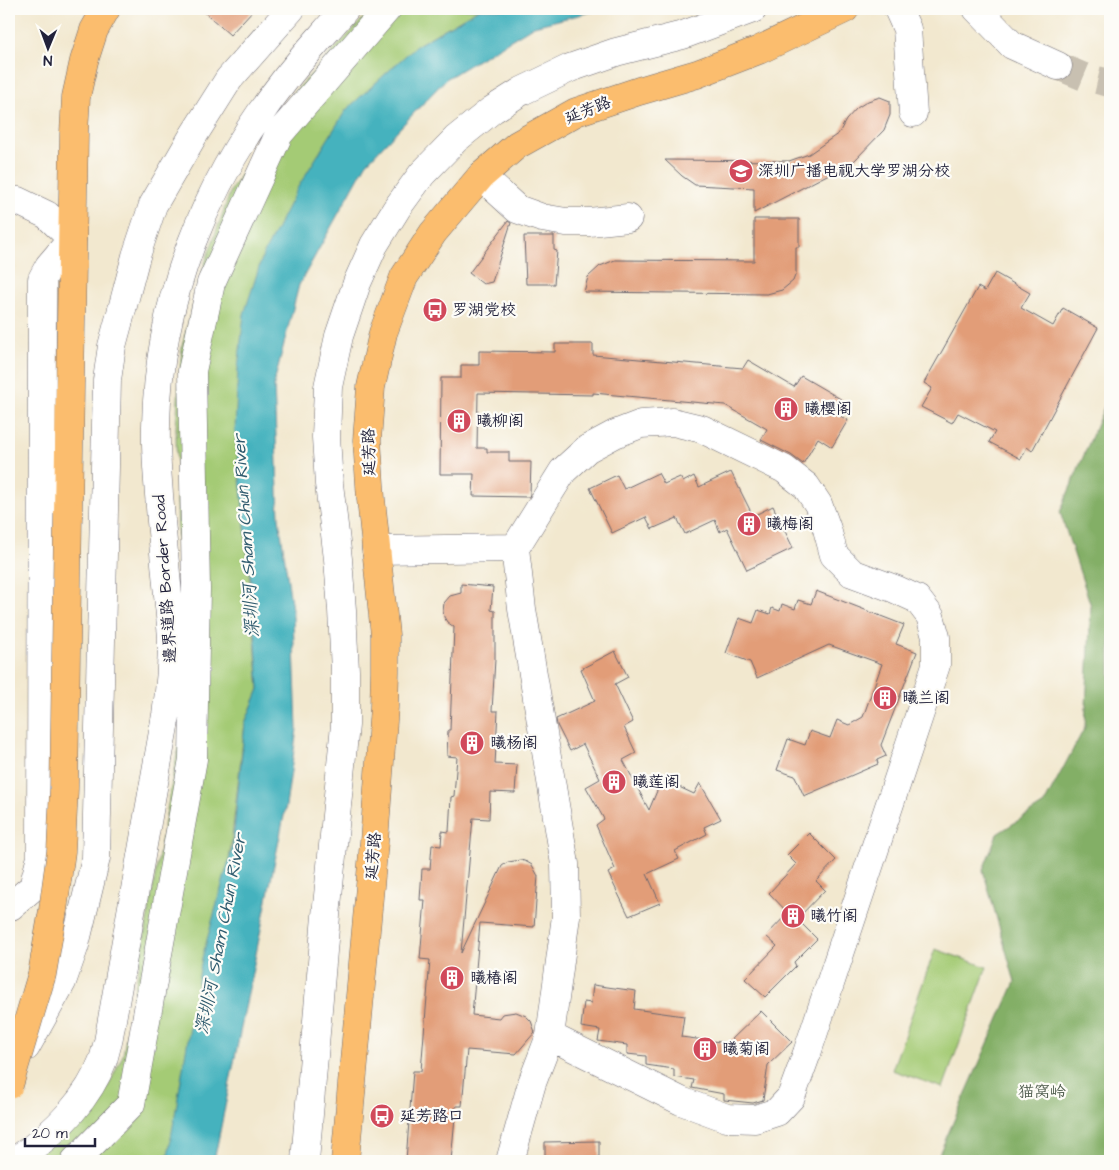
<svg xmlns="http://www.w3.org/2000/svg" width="1119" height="1170" viewBox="0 0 1119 1170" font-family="'Architects Daughter','LXGW WenKai TC',sans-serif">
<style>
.green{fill:#a4cb75;stroke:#637658}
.forest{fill:#83af66;stroke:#526850}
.water{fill:#44b2be;stroke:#336a7c}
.building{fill:#e29d78}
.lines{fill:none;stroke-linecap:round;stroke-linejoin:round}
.minor-tunnel{stroke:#c8c0b1;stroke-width:28;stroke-dasharray:28 14;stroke-linecap:butt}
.minor-casing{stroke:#6b676f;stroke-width:29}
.major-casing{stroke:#6b676f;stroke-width:29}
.highway-casing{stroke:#6b676f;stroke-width:29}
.minor{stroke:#fff;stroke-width:28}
.major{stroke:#fbbd6e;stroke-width:28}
.highway{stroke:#fbbd6e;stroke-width:28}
.highway-bridge-casing{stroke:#6b676f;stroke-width:29;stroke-linecap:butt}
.highway-bridge{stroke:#fbbd6e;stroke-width:28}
.labels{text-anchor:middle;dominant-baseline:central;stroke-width:4.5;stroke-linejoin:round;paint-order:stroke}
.street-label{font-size:16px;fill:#22223b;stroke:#fdfcf7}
.poi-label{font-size:16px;fill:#22223b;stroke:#fdfcf7;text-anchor:start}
.park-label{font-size:16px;fill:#505d4f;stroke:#fdfcf7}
.water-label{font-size:18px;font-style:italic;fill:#305c6f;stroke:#fdfcf7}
</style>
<rect width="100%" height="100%" fill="#fdfcf7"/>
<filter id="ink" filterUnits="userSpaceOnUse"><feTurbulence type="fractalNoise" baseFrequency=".02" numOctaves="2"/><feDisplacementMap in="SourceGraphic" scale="10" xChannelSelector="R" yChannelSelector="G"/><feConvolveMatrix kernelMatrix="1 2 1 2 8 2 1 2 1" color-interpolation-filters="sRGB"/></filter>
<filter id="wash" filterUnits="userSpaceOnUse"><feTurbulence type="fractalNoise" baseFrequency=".0096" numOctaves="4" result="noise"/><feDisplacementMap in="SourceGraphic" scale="20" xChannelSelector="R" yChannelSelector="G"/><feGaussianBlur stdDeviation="1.12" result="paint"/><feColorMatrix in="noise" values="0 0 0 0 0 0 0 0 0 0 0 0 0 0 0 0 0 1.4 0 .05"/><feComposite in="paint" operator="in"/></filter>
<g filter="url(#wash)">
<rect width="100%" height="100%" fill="#f2e8cf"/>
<path class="green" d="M 372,9 L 479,9 L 419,44 L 346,110 L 236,422 L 259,689 L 245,723 L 229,862 L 169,1161 L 30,1161 L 99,1106 L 123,1055 L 181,732 L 176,428 L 182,346 L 205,263 L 231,190 L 290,97 Z
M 935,949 L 987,967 L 943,1088 L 892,1070 Z"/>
<path class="forest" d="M 1110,393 L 1110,1161 L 936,1161 L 1015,982 L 983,870 L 997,834 L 1044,804 L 1085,727 L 1091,606 L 1060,512 Z"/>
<path class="water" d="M 479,9 L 603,9 L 534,26 L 446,79 L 366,164 L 299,285 L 274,383 L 279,518 L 293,617 L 297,729 L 286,806 L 214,1161 L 167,1161 L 202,958 L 232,849 L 245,723 L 259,689 L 253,600 L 235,431 L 238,368 L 244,314 L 263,255 L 268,246 L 298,187 L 346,110 L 416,46 Z"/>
<g id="blocks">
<path class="building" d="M 201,9 L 254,9 L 230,35 Z
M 880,97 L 890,101 L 890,115 L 884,130 L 854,161 L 754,213 L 754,188 L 695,185 L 682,176 L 665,160 L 789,161 L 809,154 L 839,133 L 846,120 L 857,108 L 868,101 Z
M 754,219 L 799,219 L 799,247 L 796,247 L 796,273 L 793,281 L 782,290 L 767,294 L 584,292 L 588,277 L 600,266 L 615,260 L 754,261 Z
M 508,221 L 511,223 L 492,282 L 483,284 L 469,273 Z
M 524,236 L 554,236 L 554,250 L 557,251 L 554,284 L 526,284 Z
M 995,273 L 1030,293 L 1021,308 L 1053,326 L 1063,308 L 1098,328 L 1032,451 L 1027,447 L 1021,459 L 989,442 L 995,432 L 958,413 L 952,423 L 921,407 L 932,388 L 924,383 L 978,287 L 985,291 Z
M 555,344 L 593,344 L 593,355 L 743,368 L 748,360 L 794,387 L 801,376 L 844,401 L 836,414 L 848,420 L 832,447 L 818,438 L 803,464 L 791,455 L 761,440 L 767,429 L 725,405 L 593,393 L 593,395 L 478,393 L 477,448 L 487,448 L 487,452 L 509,452 L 509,462 L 531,462 L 530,494 L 529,497 L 473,496 L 474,474 L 440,474 L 441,378 L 461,378 L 461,365 L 479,365 L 479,351 L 555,352 Z
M 731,472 L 753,516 L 773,506 L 793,548 L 747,570 L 727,528 L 720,532 L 715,520 L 685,534 L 677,518 L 652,529 L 646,517 L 612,533 L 590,488 L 617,475 L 624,489 L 658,473 L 664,484 L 680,477 L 683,482 L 694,476 L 699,487 Z
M 461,584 L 493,587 L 491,610 L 495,611 L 495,659 L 492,711 L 498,711 L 495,764 L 517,765 L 515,793 L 490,792 L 489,819 L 473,818 L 461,953 L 502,866 L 508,862 L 521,860 L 527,862 L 532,865 L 538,876 L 534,927 L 480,923 L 472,1015 L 499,1018 L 502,1014 L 516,1012 L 526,1016 L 531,1021 L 535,1032 L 516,1054 L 467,1050 L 462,1106 L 456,1106 L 451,1161 L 417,1161 L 406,1160 L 413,1071 L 421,1071 L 430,960 L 420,959 L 425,900 L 420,900 L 422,869 L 430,869 L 432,845 L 441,846 L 442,831 L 449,832 L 451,797 L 454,796 L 457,757 L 447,756 L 448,730 L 450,730 L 454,627 L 447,622 L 444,617 L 443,611 L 444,603 L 450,596 L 461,593 Z
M 816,591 L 904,625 L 896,644 L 917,652 L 881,745 L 886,756 L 877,760 L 878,764 L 804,796 L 795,776 L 777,770 L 788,739 L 805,745 L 810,731 L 830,738 L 837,720 L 849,725 L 863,717 L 882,664 L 829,645 L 757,678 L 750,662 L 726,653 L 739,618 L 753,623 L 758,610 L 770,614 L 772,608 L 780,611 L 782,604 L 795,609 L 798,600 L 811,604 Z
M 615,651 L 628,677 L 615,684 L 633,722 L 624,727 L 636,753 L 623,760 L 649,810 L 662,779 L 694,794 L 700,783 L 721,819 L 704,827 L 707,834 L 675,851 L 679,859 L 647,874 L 660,903 L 629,916 L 608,873 L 615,869 L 596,825 L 604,819 L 586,787 L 600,779 L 583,744 L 570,751 L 557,725 L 556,719 L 595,701 L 581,669 Z
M 809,833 L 836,860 L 816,881 L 825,890 L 797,919 L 817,939 L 794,962 L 796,966 L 765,997 L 745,979 L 777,946 L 766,936 L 788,913 L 769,893 L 796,864 L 787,855 Z
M 593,985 L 636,991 L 634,1009 L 684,1016 L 681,1037 L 728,1043 L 761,1011 L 792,1042 L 768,1065 L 763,1100 L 753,1103 L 724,1100 L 724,1094 L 692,1088 L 694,1080 L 674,1077 L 674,1069 L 646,1065 L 646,1056 L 627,1054 L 627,1045 L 598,1041 L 600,1030 L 581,1027 L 584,1002 L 591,1003 Z
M 599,1141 L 599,1161 L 545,1161 L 545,1142 Z"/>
</g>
</g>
<g filter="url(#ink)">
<use href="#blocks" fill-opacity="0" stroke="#6b676f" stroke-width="1"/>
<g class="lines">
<path class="minor-tunnel" d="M 1058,66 L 1084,77 L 1110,83"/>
<defs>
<path id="minor" d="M 898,9 L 907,29 L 913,113
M 977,9 L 1012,45 L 1058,66
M 481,176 L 517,209 L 542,218 L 566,222 L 589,222 L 628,218
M 9,200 L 18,201 L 47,215 L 72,239 L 49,266 L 42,279 L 41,857 L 33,887 L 11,906 L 9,906
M 376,550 L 515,548
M 26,1047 L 62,982 L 75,945 L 96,858 L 107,380 L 112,346 L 121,313 L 136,256 L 153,205 L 193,136 L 229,79 L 291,9
M 15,1161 C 51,1136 87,1103 103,1060 C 105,1054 106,1048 108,1042 L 166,715 C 170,689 172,664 172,637 C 168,598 165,560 161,521 C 159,489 155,458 156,426 C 158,299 206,181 284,81 C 303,56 325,33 345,9
M 75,1161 L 131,1104 L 193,759 L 196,589 L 192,371 L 211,283 L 279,134 L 387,9
M 305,1161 L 326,916 L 345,725 L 345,671 L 342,610 L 338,559 L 329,484 L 326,437 L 328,387 L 339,336 L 357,283 L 374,245 L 397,208 L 422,174 L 456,139 L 492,110 L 522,91 L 570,68 L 616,52 L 683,35 L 753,9
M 510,1161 L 532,1083 L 550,1036 L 566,916 L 565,864 L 522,609 L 515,548 L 563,471 L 587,449 L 615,434 L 641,424 L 673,422 L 702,429 L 784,469 L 806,486 L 818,504 L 827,529 L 834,555 L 852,573 L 895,589 L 917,599 L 930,616 L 936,637 L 936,665 L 807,1053 L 791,1097 L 777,1112 L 755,1119 L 727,1118 L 681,1101 L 550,1036"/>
<path id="major" d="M 345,1161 L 374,842 L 384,707 L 385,671 L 385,635 L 371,499 L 367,440 L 371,387 L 383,333 L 404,277 L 433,233 L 481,176 L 517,145 L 576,112 L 639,91 L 697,74 L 759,50 L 845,9"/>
<path id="highway" d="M 68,514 L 74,133 L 76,97 L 84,61 L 94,30 L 106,9"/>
</defs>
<use href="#minor" class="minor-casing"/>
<use href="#major" class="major-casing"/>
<use href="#highway" class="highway-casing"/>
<use href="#minor" class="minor"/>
<use href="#major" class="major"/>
<use href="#highway" class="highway"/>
<defs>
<path id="highway-bridge" d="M 9,1085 L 42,974 L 53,910 L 61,851 L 64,788 L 68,514"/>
</defs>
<use href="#highway-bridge" class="highway-bridge-casing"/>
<use href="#highway-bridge" class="highway-bridge"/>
</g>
</g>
<defs>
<symbol id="school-disc" viewBox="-11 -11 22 22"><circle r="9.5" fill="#d1495b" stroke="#fdfcf7"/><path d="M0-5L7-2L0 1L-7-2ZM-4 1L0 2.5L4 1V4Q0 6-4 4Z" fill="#fff"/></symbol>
<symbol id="bus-disc" viewBox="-11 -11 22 22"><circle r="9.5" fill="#d1495b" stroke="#fdfcf7"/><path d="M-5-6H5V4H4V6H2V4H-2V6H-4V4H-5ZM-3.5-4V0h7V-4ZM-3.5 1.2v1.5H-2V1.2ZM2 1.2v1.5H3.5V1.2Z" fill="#fff"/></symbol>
<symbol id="building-disc" viewBox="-11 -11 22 22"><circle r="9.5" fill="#d1495b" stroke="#fdfcf7"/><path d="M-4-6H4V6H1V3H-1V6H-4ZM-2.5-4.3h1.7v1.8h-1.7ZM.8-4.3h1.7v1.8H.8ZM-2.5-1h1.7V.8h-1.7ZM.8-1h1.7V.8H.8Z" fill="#fff"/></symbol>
</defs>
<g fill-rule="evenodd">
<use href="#school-disc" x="727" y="157" width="28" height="28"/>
<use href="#bus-disc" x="421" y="296" width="28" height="28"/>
<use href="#building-disc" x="772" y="395" width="28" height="28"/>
<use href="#building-disc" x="445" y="407" width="28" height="28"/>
<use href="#building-disc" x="735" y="510" width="28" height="28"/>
<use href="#building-disc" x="871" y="684" width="28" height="28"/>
<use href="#building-disc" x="458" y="729" width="28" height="28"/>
<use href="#building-disc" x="600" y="768" width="28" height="28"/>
<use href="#building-disc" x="779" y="902" width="28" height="28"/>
<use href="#building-disc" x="438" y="964" width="28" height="28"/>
<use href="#building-disc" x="691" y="1035" width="28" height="28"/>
<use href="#bus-disc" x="368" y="1102" width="28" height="28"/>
</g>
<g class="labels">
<g class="street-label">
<text transform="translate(588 110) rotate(-22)">延芳路</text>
<text transform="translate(369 452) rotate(-91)">延芳路</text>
<text transform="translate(165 579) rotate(-94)">邊界道路 Border Road</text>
<text transform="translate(373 856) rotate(-85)">延芳路</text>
</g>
<g class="poi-label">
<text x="758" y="171">深圳广播电视大学罗湖分校</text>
<text x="452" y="310">罗湖党校</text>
<text x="804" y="409">曦樱阁</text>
<text x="476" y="421">曦柳阁</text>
<text x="766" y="524">曦梅阁</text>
<text x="902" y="698">曦兰阁</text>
<text x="490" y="743">曦杨阁</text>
<text x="632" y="782">曦莲阁</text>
<text x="810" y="916">曦竹阁</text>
<text x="470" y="978">曦椿阁</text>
<text x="722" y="1049">曦菊阁</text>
<text x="400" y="1116">延芳路口</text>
</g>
<g class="park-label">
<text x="1042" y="1092">猫窝岭</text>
</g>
<g class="water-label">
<text transform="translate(246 536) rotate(-94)">深圳河 Sham Chun River</text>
<text transform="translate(221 934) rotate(-79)">深圳河 Sham Chun River</text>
</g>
</g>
<rect width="1119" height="1170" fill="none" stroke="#fdfcf7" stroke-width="30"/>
<g transform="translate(48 48) rotate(181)" stroke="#fdfcf7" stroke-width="4" paint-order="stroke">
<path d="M0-4L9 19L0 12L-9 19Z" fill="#22223b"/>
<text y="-8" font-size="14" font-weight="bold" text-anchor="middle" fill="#22223b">N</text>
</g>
<path d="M25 1138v8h70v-8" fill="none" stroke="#22223b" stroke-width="2.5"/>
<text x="32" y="1138" font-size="15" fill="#22223b" stroke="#fdfcf7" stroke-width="4" paint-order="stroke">20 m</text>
</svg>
